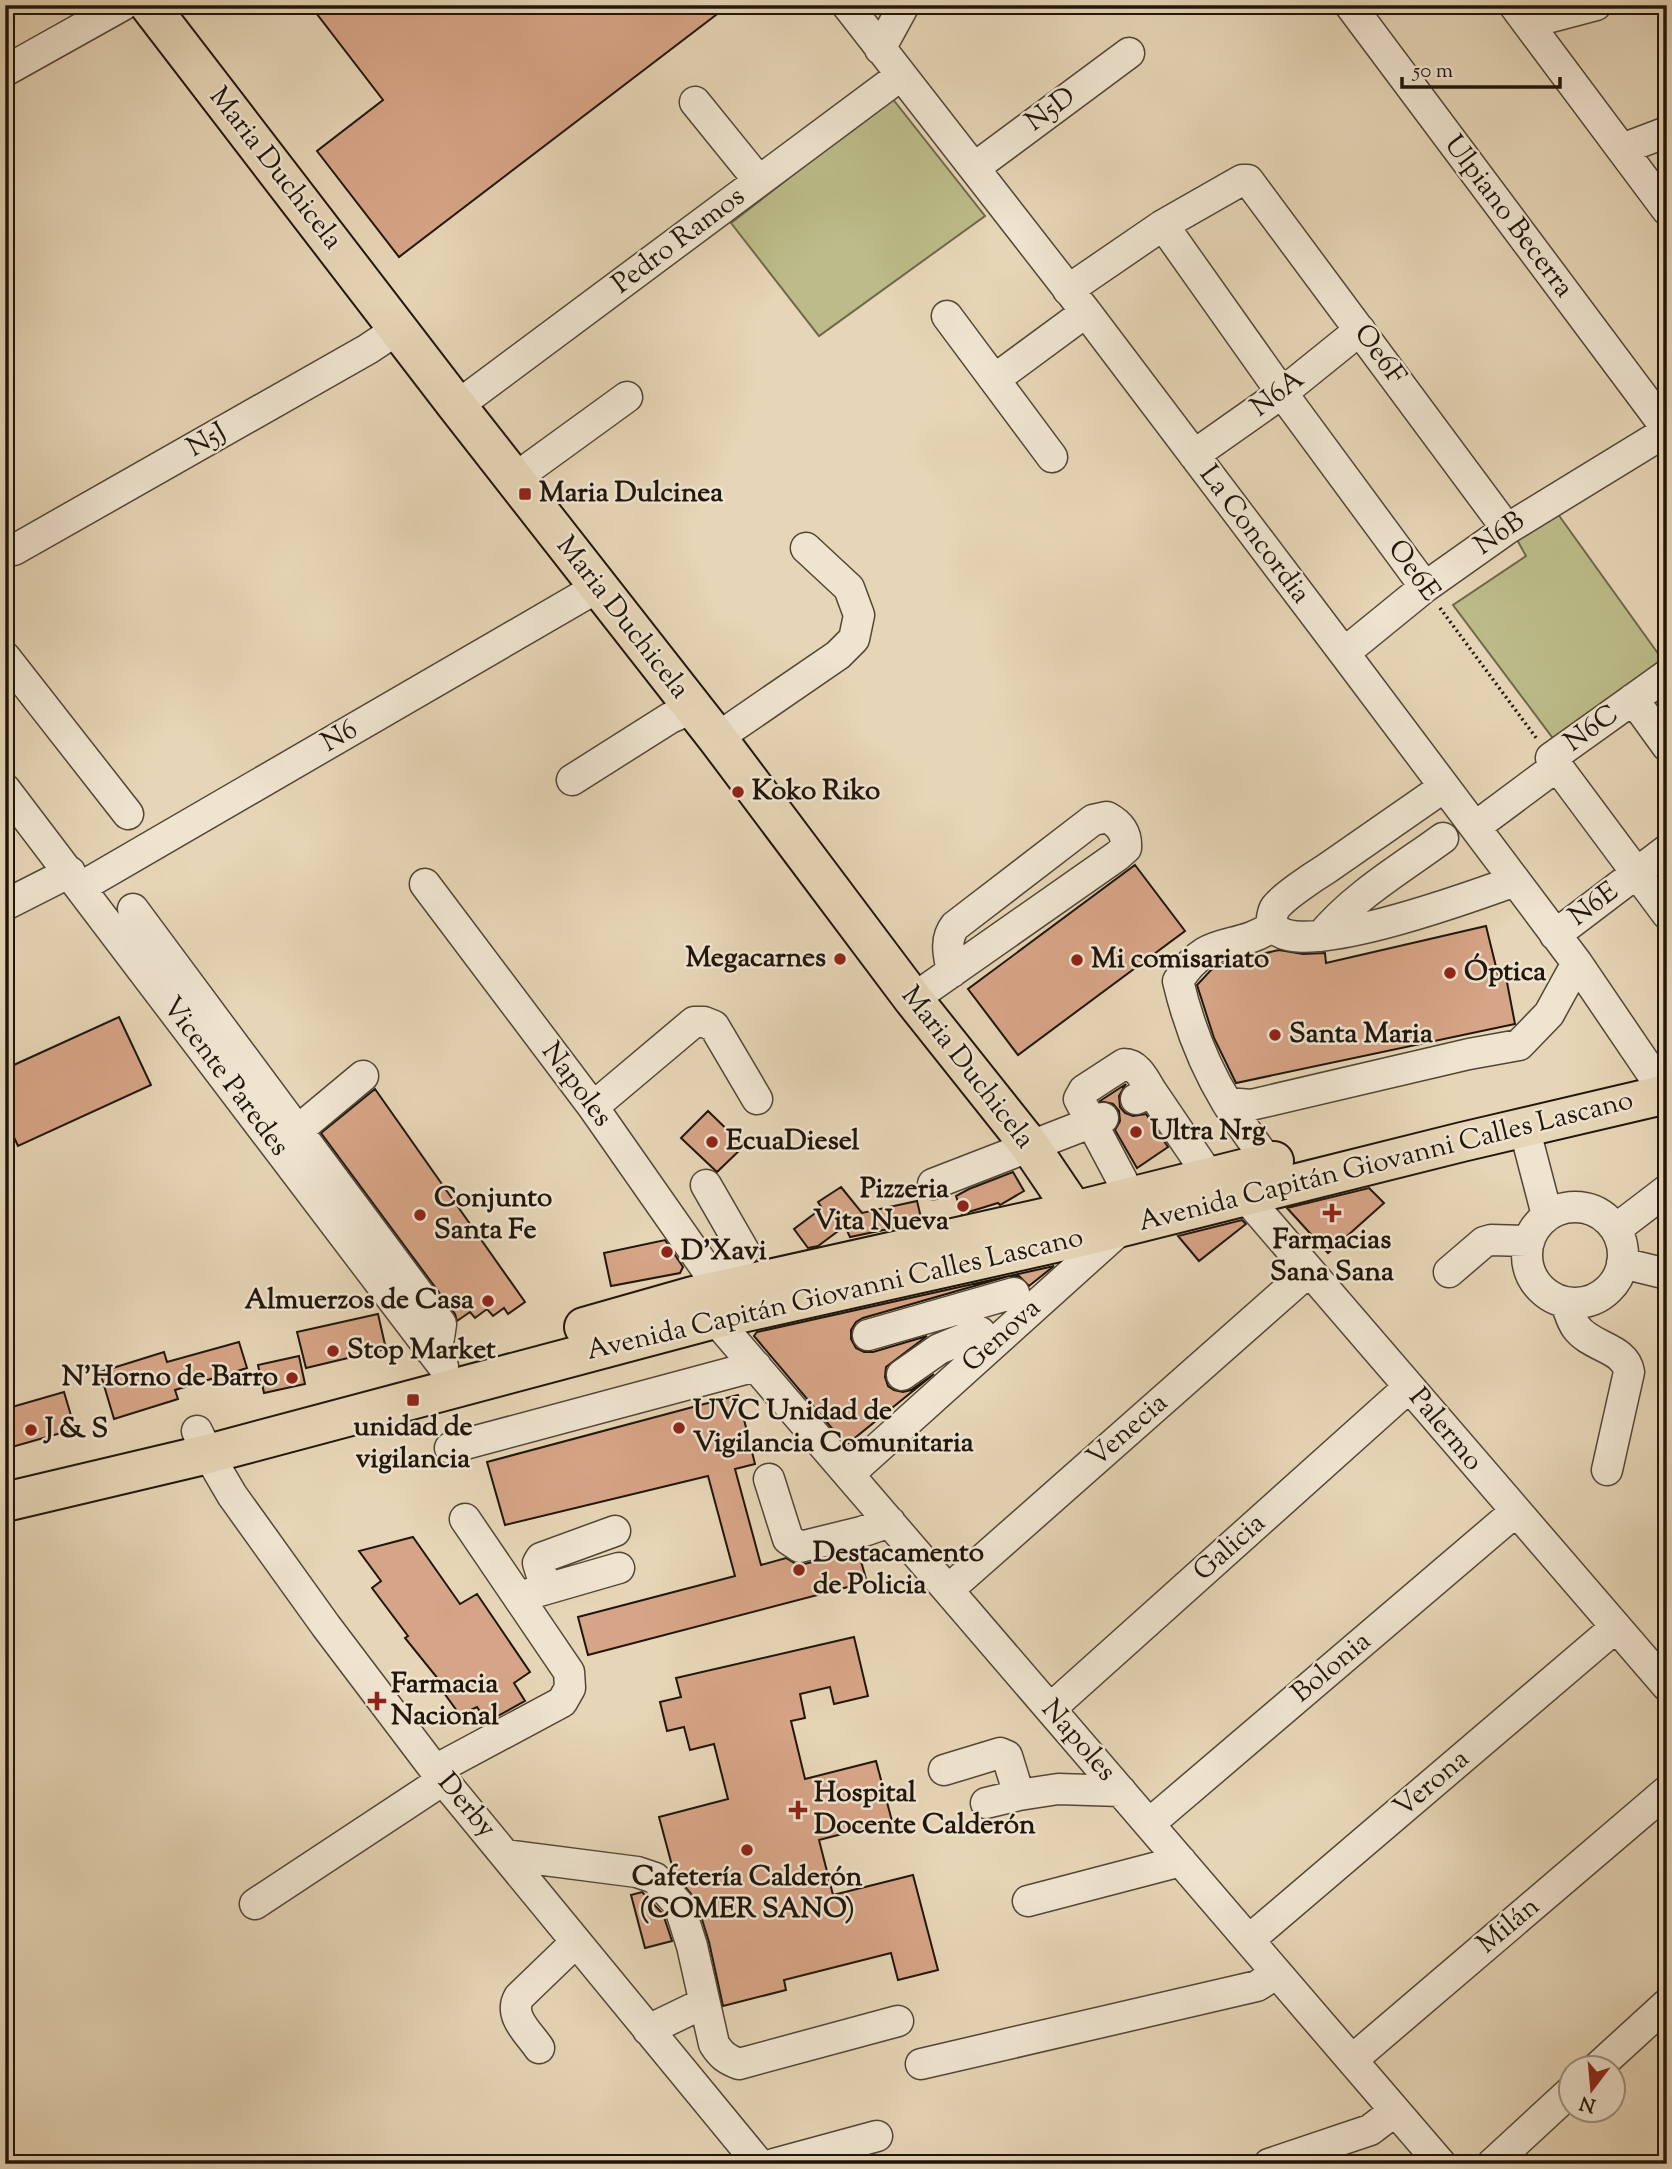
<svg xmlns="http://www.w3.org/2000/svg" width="1672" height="2169" viewBox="0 0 1672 2169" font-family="'Sorts Mill Goudy',serif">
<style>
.green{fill:#bcbb89;stroke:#6e684a;stroke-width:2}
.building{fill:#d6a486;stroke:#20160c;stroke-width:2}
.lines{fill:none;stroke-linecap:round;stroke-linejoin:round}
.minor-casing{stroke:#524636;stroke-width:33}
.major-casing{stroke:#20160c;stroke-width:42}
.path{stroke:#20160c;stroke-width:3.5;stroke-dasharray:2 3.5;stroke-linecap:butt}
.minor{stroke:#efe4d0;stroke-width:30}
.major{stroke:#e6d5b6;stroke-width:38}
.poi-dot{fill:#8f2418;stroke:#efe4d0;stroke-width:2.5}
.labels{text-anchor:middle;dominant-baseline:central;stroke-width:5;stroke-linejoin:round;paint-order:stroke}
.street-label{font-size:28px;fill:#20160c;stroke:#efe4d0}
.poi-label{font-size:28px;font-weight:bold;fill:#20160c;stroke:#efe4d0;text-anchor:start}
</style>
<rect width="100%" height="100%" fill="#e6d5b6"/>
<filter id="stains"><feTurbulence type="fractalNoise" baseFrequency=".00286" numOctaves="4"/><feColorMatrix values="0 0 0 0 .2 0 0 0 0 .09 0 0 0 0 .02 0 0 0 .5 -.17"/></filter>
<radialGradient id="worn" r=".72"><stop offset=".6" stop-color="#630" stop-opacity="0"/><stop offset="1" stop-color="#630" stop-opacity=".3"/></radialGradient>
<path class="green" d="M 892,98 L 985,216 L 819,336 L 731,223 Z
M 1555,510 L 1667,666 L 1558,745 L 1453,605 L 1526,556 L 1515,536 Z"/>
<path class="building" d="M 310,5 L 729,5 L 399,257 L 317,151 L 383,100 Z
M 1135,865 L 1185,931 L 1018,1055 L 968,989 Z
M 1486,926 L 1499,979 L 1506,977 L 1515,1024 L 1236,1083 L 1214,1038 L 1197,985 L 1211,970 L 1227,962 L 1279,950 L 1303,954 L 1325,953 L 1326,963 Z
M 119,1017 L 151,1085 L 18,1146 L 5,1118 L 5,1069 Z
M 1126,1084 L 1119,1096 L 1120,1107 L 1125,1113 L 1133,1116 L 1146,1114 L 1168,1147 L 1137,1168 L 1115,1130 L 1120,1121 L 1119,1111 L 1113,1104 L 1100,1101 Z
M 375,1089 L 525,1302 L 508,1314 L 504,1308 L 493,1316 L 487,1309 L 475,1318 L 470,1312 L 457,1321 L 455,1314 L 321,1133 Z
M 708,1111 L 744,1146 L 717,1172 L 681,1138 Z
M 1013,1172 L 1024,1191 L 1000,1205 L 998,1203 L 962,1214 L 956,1196 L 969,1189 Z
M 841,1187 L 862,1213 L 917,1201 L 922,1222 L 850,1237 L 845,1226 L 818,1246 L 808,1248 L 794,1229 L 822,1208 L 818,1202 Z
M 1369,1188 L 1384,1203 L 1328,1253 L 1287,1208 Z
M 1242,1220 L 1246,1224 L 1199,1261 L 1178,1236 Z
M 665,1240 L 683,1267 L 680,1273 L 611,1286 L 604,1253 Z
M 1054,1266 L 1029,1286 L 1019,1276 L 1009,1276 L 863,1318 L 856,1322 L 851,1330 L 851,1339 L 856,1348 L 864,1352 L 873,1352 L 927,1336 L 886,1367 L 885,1377 L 888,1386 L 894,1390 L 903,1392 L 911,1390 L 934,1374 L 846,1445 L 754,1336 L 757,1332 Z
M 378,1314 L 386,1349 L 306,1368 L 297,1332 Z
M 239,1342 L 247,1368 L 175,1390 L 178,1399 L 114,1419 L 100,1372 L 164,1352 L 167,1362 Z
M 299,1356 L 305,1384 L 264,1393 L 258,1365 Z
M 64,1392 L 75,1429 L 5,1449 L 5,1409 Z
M 738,1395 L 755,1464 L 735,1469 L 761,1565 L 786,1558 L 796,1564 L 804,1564 L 858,1551 L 867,1582 L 588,1655 L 578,1617 L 735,1576 L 708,1476 L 505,1525 L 487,1462 Z
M 413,1537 L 460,1604 L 477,1594 L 530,1672 L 514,1683 L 525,1701 L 487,1722 L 477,1707 L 460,1715 L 436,1682 L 439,1680 L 405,1638 L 408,1636 L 372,1588 L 381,1581 L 359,1551 Z
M 854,1637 L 868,1696 L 834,1704 L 830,1687 L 800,1694 L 805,1718 L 791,1721 L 805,1779 L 876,1761 L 892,1821 L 819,1840 L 833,1895 L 913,1875 L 938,1970 L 898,1980 L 891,1953 L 784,1980 L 786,1990 L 723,2006 L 709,1942 L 696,1900 L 674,1873 L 659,1817 L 728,1799 L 714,1744 L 690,1750 L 684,1727 L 667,1731 L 660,1702 L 681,1697 L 676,1678 Z
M 642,1892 L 663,1914 L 672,1941 L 645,1948 L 631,1895 Z"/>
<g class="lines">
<defs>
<path id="minor" d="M 847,5 L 1086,312 L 1344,653 L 1577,963 L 1651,1072
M 1350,5 L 1667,429
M 1514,5 L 1667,210
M 1528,23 L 1596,5
M 880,49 L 904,5
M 5,71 L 123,5
M 695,102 L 759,181
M 1622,149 L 1667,132
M 974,168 L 1129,53
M 1163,225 L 1282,393 L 1425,587
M 1068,290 L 1163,225 L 1242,180 L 1248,180 L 1507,529
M 947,316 L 1052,457
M 995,379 L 1086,312
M 457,406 L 900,76
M 1194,455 L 1282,393 L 1360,330
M 514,479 L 627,397
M 14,550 L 368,349 L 398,329
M 1344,653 L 1425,587 L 1507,529 L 1667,431
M 5,657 L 128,814
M 1667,675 L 1551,758 L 1667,914
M 1633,699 L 1667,746
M 717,738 L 838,655 L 854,639 L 859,615 L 849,588 L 806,548
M 572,780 L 670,718 L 693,708
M 1444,787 C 1405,814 1365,842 1326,869 C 1313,877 1283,897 1275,908 C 1274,909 1272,916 1272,918 C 1270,973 1489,890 1515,881
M 5,789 L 443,1366
M 1475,827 L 1557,766
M 425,884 L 593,1107 L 721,1290
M 81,887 L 598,587
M 5,905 L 70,872
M 133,909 L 441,1324 L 439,1338 L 429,1349
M 1555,935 L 1667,850
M 1321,936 C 1354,896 1402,868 1443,838
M 913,999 L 1117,856 L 1126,848 C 1127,833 1120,824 1107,817 L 1093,820 L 955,926 C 944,940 949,956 952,972
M 1136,1099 L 1152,1092 L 1209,1176
M 1227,1103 L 1251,1105 L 1469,1054 L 1519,1045 L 1549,1014 L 1577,963
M 593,1107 L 694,1022 L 704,1022 L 714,1026 L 757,1099
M 1524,1127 L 1547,1215
M 297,1131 L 363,1076
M 1268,1162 C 1255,1143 1240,1124 1227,1103 C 1205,1067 1188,1023 1178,981 C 1209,932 1233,953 1273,926
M 1232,1181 L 1667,1686
M 933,1184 L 1103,1118
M 706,1185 L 744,1251 L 726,1269 L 711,1274
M 1127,1197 L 1122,1180 L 1079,1099 L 1084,1090 L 1124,1064 C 1138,1064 1145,1081 1152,1092
M1527 1255a48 48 0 1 1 96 0a48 48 0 1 1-96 0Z
M 1616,1229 L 1667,1190
M 1622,1263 L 1667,1274
M 1449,1272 L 1484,1242 L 1491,1240 L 1528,1241
M 1565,1302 C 1569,1310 1571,1320 1576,1327 C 1591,1348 1625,1347 1629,1372 L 1607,1470
M 715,1319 L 1441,2164
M 868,1335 L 1014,1293
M 902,1375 L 939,1349 L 980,1332
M 197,1431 L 208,1454 L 232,1495 L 326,1626 L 435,1770 L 759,2164
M 450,1448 L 756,1366
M 849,1474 L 1122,1228
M 769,1479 L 788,1539 L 800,1547 L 861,1532 L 890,1522
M 546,1589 L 538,1563 L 541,1558 L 615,1531
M 948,1590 L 1308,1272
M 529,1594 L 619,1568
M 1050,1709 L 1409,1387
M 435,1770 L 562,1702 L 570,1688 L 569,1672 L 465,1519
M 944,1770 L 1000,1753 L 1007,1756 L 1019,1795
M 986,1803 L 1019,1795 L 1058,1789 L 1121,1791
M 1149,1824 L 1515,1512
M 506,1855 L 637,1872 L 655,1878 L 679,1905 L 692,1946 L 714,2044 C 721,2055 726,2059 739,2064 L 898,2021
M 1028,1901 L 1181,1861
M 255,1904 L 443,1780
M 1249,1940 L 1616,1627
M 648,2030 L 704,2003
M 539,2048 C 529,2033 508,2016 519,1997 L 576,1942
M 1352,2060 L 1667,1791
M 921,2064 L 1257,1986 L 1277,1973
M 1597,2068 L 1667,2004
M 774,2164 L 877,2136
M 1269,2164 L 1370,2130 L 1395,2111
M 1492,2164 L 1570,2092"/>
<path id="major" d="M 149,5 L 457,406 L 717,738 L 913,999 L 1030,1146 L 1074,1211 L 1083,1231
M 584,1327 L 693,1296 L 1074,1211 L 1274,1161
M 5,1502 L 208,1454 L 715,1319 L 1086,1236 L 1462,1142 L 1667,1094"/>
</defs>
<use href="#minor" class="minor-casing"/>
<use href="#major" class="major-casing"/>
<path class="path" d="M 1440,608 L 1537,739"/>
<use href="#minor" class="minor"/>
<use href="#major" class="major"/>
</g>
<g class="poi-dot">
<rect x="518" y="487" width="14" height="14" rx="3.5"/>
<circle cx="738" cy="792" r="7"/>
<circle cx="840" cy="959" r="7"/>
<circle cx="1077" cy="960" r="7"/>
<circle cx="1450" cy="973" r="7"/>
<circle cx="1275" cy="1035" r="7"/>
<circle cx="1136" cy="1132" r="7"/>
<circle cx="712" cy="1142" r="7"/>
<circle cx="963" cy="1206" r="7"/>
<path d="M1328.5 1202.5h7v7h7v7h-7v7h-7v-7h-7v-7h7z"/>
<circle cx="420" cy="1215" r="7"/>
<circle cx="667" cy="1252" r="7"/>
<circle cx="488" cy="1301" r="7"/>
<circle cx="333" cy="1351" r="7"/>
<circle cx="292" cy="1378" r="7"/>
<rect x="406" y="1393" width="14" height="14" rx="3.5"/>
<circle cx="679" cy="1428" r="7"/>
<circle cx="31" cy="1430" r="7"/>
<circle cx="799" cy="1570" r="7"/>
<path d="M373.5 1690.5h7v7h7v7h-7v7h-7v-7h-7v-7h7z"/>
<path d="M794.5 1799.5h7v7h7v7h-7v7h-7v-7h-7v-7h7z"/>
<circle cx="747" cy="1850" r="7"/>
</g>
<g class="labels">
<g class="street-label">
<text transform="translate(1051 110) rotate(-37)">N5D</text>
<text transform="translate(275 169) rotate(52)">Maria Duchicela</text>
<text transform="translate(1508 217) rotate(53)">Ulpiano Becerra</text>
<text transform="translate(679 241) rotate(-37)">Pedro Ramos</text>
<text transform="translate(1379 355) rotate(54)">Oe6F</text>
<text transform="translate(1278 394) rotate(-37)">N6A</text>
<text transform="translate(207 441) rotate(-30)">N5J</text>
<text transform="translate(1500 534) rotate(-35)">N6B</text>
<text transform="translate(1254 535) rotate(53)">La Concordia</text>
<text transform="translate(1413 571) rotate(54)">Oe6E</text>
<text transform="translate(622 618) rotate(52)">Maria Duchicela</text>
<text transform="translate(1592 729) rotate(-36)">N6C</text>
<text transform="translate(340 737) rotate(-30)">N6</text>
<text transform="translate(1594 905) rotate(-37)">N6E</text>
<text transform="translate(967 1068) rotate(52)">Maria Duchicela</text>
<text transform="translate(225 1077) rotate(53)">Vicente Paredes</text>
<text transform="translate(576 1085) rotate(53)">Napoles</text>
<text transform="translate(1386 1162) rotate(-14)">Avenida Capitán Giovanni Calles Lascano</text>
<text transform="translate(835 1295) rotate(-13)">Avenida Capitán Giovanni Calles Lascano</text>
<text transform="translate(1002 1336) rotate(-42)">Genova</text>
<text transform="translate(1445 1430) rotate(50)">Palermo</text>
<text transform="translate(1128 1431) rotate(-41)">Venecia</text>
<text transform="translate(1230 1548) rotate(-42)">Galicia</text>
<text transform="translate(1332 1668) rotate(-40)">Bolonia</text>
<text transform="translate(1078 1741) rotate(49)">Napoles</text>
<text transform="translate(1432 1784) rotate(-40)">Verona</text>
<text transform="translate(466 1806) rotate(50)">Derby</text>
<text transform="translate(1509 1926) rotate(-40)">Milán</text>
</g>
<g class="poi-label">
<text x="539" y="494">Maria Dulcinea</text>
<text x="752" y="792">Koko Riko</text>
<text x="826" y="959" text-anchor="end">Megacarnes</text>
<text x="1091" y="960">Mi comisariato</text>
<text x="1464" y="973">Óptica</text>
<text x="1289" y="1035">Santa Maria</text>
<text x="1150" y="1132">Ultra Nrg</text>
<text x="726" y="1142">EcuaDiesel</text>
<text x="949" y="1190" text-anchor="end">Pizzeria<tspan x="949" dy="32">Vita Nueva</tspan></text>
<text x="434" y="1199">Conjunto<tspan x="434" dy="32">Santa Fe</tspan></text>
<text x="1332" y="1241" text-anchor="middle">Farmacias<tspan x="1332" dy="32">Sana Sana</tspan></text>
<text x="681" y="1252">D'Xavi</text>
<text x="474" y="1301" text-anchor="end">Almuerzos de Casa</text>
<text x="347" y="1351">Stop Market</text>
<text x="278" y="1378" text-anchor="end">N'Horno de Barro</text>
<text x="693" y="1412">UVC Unidad de<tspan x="693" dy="32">Vigilancia Comunitaria</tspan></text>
<text x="413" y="1428" text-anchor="middle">unidad de<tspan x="413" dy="32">vigilancia</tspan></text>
<text x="45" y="1430">J &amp; S</text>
<text x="813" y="1554">Destacamento<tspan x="813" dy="32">de Policia</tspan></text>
<text x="391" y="1685">Farmacia<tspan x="391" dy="32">Nacional</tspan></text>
<text x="814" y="1794">Hospital<tspan x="814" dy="32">Docente Calderón</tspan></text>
<text x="747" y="1878" text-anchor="middle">Cafetería Calderón<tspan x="747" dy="32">(COMER SANO)</tspan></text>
</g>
</g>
<rect width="1672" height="2169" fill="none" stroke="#e6d5b6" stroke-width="28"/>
<rect x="7" y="7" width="1658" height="2155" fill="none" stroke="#20160c" stroke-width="3.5"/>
<rect x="14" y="14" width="1644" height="2141" fill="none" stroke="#20160c" stroke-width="2"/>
<g transform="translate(1592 2089) rotate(196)"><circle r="33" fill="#efe4d0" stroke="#9c9282" stroke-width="2"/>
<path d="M0-5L12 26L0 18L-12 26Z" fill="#8f2418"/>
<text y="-10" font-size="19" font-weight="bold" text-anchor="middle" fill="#20160c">N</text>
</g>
<path d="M1402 77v10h158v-10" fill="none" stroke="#20160c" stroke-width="3.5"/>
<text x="1413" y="77" font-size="21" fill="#20160c" stroke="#efe4d0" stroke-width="5" paint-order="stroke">50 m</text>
<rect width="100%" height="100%" filter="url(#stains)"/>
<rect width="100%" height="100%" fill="url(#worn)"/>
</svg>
